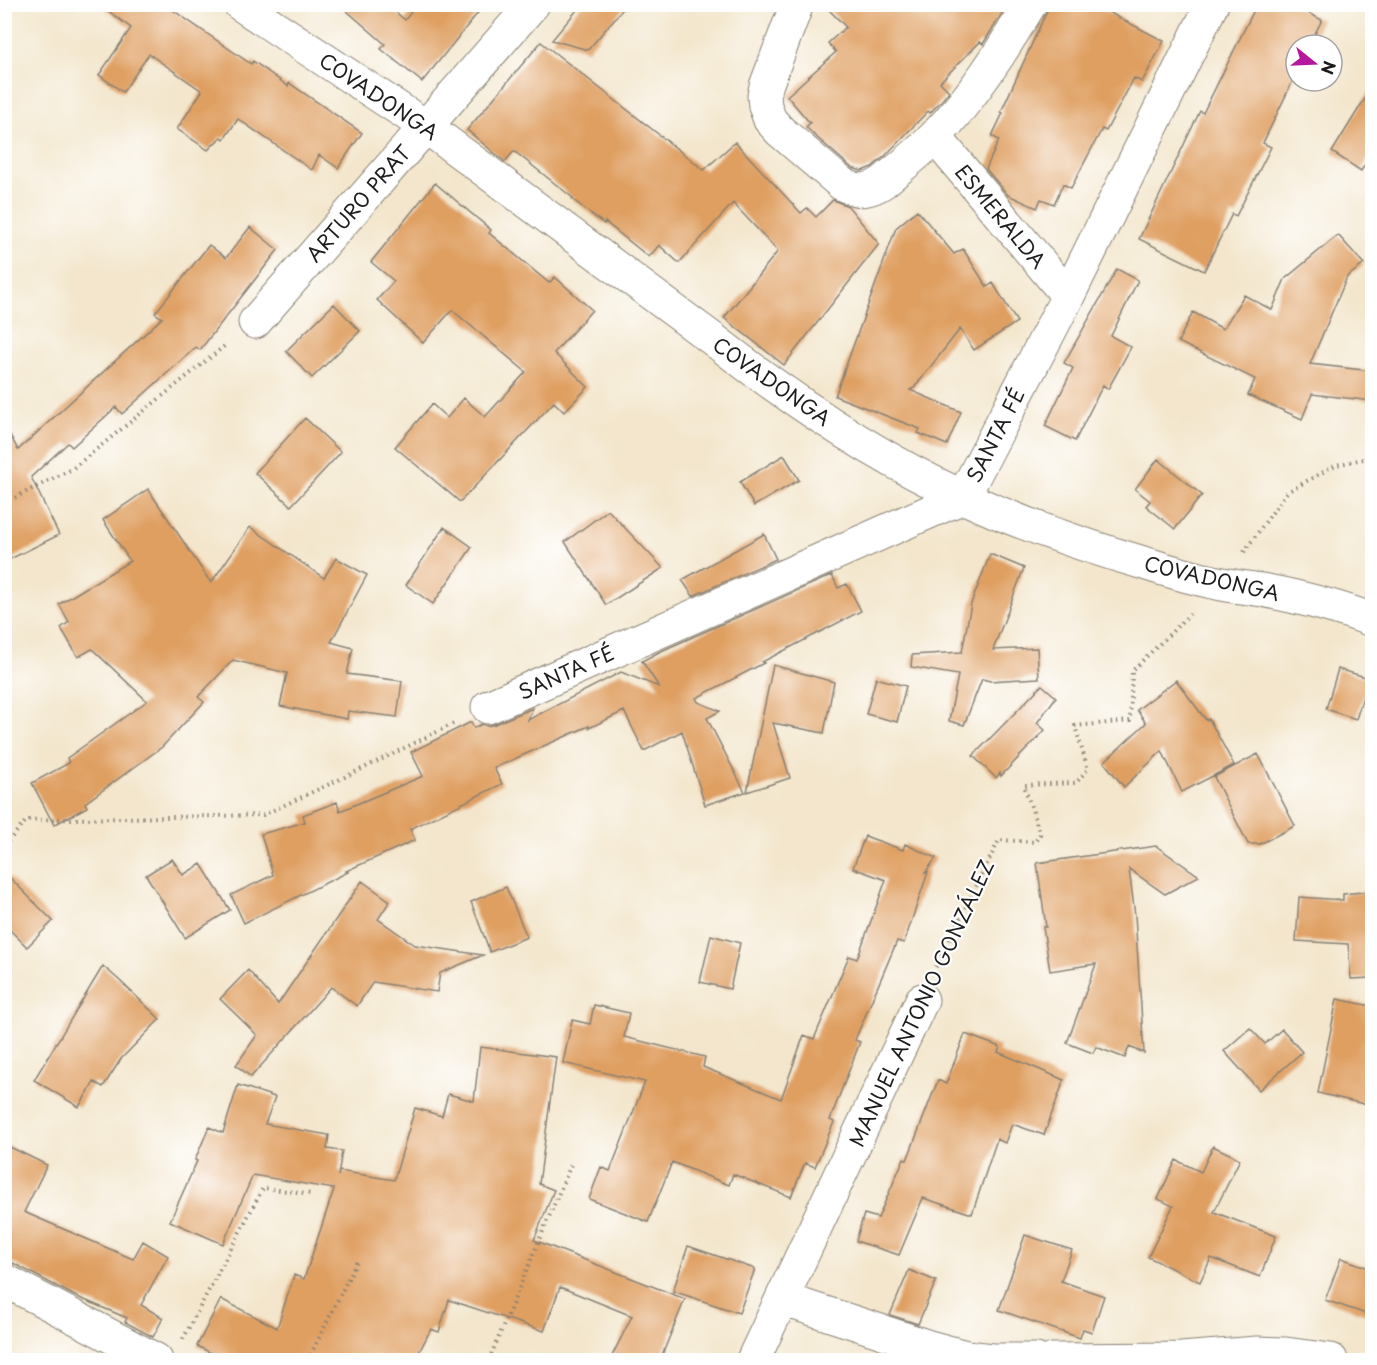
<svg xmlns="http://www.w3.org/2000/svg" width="1377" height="1365" viewBox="0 0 1377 1365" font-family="'Playpen Sans',sans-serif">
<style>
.building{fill:#df9f61}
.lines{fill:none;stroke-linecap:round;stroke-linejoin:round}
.minor-casing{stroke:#888174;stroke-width:35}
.secondary-casing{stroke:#888174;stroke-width:35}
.path{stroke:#888174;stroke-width:4;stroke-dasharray:1.5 4.5;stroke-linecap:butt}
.minor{stroke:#fff;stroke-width:33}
.secondary{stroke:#fff;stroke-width:33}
.labels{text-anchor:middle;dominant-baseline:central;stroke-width:4.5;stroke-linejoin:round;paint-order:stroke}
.street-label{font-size:20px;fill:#1c1c1c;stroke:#fff}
</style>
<rect width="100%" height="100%" fill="#fff"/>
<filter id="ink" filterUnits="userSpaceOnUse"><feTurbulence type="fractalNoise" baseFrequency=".0167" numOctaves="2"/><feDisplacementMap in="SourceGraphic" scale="12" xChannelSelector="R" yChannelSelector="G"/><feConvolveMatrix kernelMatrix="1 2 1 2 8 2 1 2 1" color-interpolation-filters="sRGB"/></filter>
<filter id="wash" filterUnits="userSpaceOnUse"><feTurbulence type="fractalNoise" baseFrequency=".008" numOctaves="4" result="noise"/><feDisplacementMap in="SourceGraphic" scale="24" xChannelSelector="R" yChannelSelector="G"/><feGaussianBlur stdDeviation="1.35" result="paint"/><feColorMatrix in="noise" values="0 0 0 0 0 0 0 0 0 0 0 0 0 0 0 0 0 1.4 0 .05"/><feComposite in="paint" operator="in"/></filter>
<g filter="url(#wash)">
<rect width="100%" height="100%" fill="#f3e6cc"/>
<g id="blocks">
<path class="building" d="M 99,4 L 164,4 L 251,64 L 253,61 L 288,86 L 289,83 L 362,133 L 338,168 L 319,155 L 312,170 L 238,119 L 224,139 L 221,137 L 208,150 L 177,129 L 202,91 L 149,54 L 123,92 L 99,75 L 131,28 Z
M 339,4 L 386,4 L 405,20 L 417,4 L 485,4 L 422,82 L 381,49 L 385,44 Z
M 582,4 L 627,4 L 588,50 L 552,40 Z
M 823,4 L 1008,4 L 983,44 L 980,42 L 940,82 L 949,91 L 943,99 L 930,113 L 928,111 L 885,156 L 872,167 L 862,171 L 852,168 L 814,135 L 806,127 L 810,123 L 787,96 L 836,52 L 828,43 L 846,27 Z
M 1050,4 L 1093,4 L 1164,41 L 1142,82 L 1134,78 L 1106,131 L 1102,129 L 1071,188 L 1063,184 L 1054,204 L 1041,199 L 1037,208 L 1008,195 L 986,169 L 999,140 L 992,136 L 1003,113 L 1001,112 Z
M 1257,4 L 1290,4 L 1322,20 L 1309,45 L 1296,45 L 1296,74 L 1263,143 L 1271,147 L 1236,216 L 1232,214 L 1204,271 L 1139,239 L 1200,111 L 1203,113 Z
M 541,42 L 704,170 L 735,142 L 801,213 L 807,208 L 816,217 L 833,200 L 848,206 L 879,244 L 784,365 L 724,318 L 778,251 L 733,203 L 679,263 L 659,245 L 649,257 L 605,222 L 604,224 L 572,199 L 573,198 L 514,151 L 505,162 L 467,130 Z
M 1372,87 L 1372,153 L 1361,171 L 1332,152 Z
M 435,183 L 491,230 L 489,233 L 549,283 L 555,277 L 592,310 L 554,353 L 588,387 L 564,412 L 554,402 L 460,502 L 395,447 L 432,404 L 447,418 L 464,398 L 485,417 L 526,372 L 452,310 L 423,343 L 377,300 L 394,281 L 371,262 Z
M 917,210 L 954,254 L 963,249 L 987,287 L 993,283 L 1017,322 L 974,350 L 960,329 L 914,388 L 910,390 L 961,412 L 947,445 L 918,433 L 920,429 L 835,396 L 896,228 Z
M 250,227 L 278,250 L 200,350 L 196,347 L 122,414 L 116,407 L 72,447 L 68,443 L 31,477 L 59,535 L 4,562 L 4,423 L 18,450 L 162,318 L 155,313 L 209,245 L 226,258 Z
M 1338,235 L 1364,264 L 1347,277 L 1310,364 L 1372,371 L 1372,401 L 1312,394 L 1302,419 L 1248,395 L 1255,379 L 1178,342 L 1193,312 L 1223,329 L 1244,295 L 1272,310 L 1285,279 Z
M 1117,269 L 1138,280 L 1111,336 L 1131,347 L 1108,389 L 1103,385 L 1075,441 L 1045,426 L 1073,368 L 1064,363 Z
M 334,304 L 360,331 L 312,378 L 286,351 Z
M 305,418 L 341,452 L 291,506 L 255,473 Z
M 784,455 L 799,480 L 754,506 L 740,482 Z
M 1158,459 L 1202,495 L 1175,529 L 1146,506 L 1150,501 L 1135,489 Z
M 148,489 L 211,583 L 250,527 L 324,578 L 336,558 L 367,575 L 331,642 L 353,648 L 347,674 L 402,681 L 397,717 L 348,711 L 347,719 L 280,706 L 287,673 L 233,660 L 198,697 L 204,702 L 162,747 L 85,803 L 87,807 L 54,825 L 32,783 L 69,763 L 67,758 L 147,701 L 92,649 L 78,657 L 61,628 L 69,622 L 59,604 L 130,561 L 103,520 Z
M 608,510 L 663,568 L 606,605 L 565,542 Z
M 444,527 L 472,547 L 433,604 L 406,585 Z
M 764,534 L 776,559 L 693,596 L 682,580 Z
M 990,554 L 1024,568 L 993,650 L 1037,648 L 1039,678 L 990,681 L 982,679 L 964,725 L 949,721 L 958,675 L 911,667 L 912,655 L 962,652 L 971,604 Z
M 832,575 L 838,588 L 847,584 L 861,611 L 762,662 L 764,663 L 696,698 L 698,702 L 720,711 L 707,718 L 745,792 L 705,805 L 682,731 L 644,751 L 624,711 L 589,728 L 589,726 L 494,768 L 502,784 L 410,829 L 415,840 L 346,871 L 348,872 L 244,923 L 231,895 L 273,875 L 261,834 L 305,822 L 303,815 L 337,802 L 340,811 L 423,776 L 411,752 L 471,722 L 474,728 L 482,724 L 487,726 L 495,724 L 533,708 L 528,720 L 621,672 L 659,687 L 642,661 L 659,652 Z
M 773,665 L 834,682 L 824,733 L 773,723 L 790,778 L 747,792 Z
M 1338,669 L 1369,678 L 1356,719 L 1326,709 Z
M 876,678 L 906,686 L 897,722 L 866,714 Z
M 1176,680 L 1206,720 L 1209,719 L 1234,765 L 1182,792 L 1162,751 L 1124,787 L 1104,762 L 1146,723 L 1137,710 Z
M 1042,685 L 1056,697 L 1037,723 L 1045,730 L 1001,776 L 1000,773 L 996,778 L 973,756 Z
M 1258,754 L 1295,826 L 1260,844 L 1248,844 L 1214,777 Z
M 865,836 L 903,850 L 905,844 L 936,858 L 925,873 L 928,872 L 904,943 L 897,941 L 855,1040 L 860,1042 L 830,1120 L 834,1122 L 815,1167 L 805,1163 L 791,1197 L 733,1174 L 729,1185 L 672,1162 L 648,1222 L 589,1199 L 601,1167 L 610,1171 L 645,1082 L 563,1063 L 572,1020 L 590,1024 L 594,1005 L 629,1013 L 624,1037 L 705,1057 L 703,1067 L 781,1099 L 804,1035 L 814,1039 L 849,956 L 857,959 L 886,880 L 853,868 Z
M 1156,846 L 1199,876 L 1165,894 L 1129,869 L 1135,915 L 1144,1053 L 1129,1047 L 1125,1058 L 1096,1047 L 1093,1053 L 1067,1043 L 1096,964 L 1050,971 L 1043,927 L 1046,927 L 1037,863 Z
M 172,859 L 183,875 L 201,864 L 230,910 L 185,938 L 146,875 Z
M 4,872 L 53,921 L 27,947 L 4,924 Z
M 362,881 L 390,901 L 378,919 L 415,945 L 483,955 L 440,973 L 437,992 L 373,982 L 357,1006 L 331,987 L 251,1077 L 236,1065 L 257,1035 L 220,999 L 248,970 L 278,1004 Z
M 506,887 L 527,937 L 490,952 L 471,902 Z
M 1372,891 L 1372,978 L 1351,979 L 1348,944 L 1296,941 L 1299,897 L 1343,900 L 1343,894 Z
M 711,935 L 740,943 L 730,989 L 700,982 Z
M 103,966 L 119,980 L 160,1019 L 121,1059 L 103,1087 L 94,1082 L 79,1107 L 34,1080 Z
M 1337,999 L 1372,1006 L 1372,1021 L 1366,1055 L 1372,1057 L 1372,1106 L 1318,1093 Z
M 1250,1028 L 1265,1044 L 1282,1029 L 1302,1052 L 1259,1090 L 1224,1051 Z
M 965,1034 L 1000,1047 L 998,1052 L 1064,1080 L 1044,1135 L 1012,1124 L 1005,1143 L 997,1139 L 972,1214 L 923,1198 L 899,1255 L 856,1241 L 864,1214 L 878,1218 L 904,1158 L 907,1160 L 938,1080 L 946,1084 Z
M 480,1047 L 556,1057 L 539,1184 L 554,1190 L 534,1240 L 685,1299 L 660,1360 L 610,1360 L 632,1316 L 560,1287 L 544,1331 L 449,1300 L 439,1332 L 431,1329 L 415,1360 L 225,1360 L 197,1346 L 221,1299 L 277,1328 L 294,1275 L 304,1279 L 334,1189 L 253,1175 L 223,1244 L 170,1221 L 197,1161 L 195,1160 L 209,1127 L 223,1133 L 238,1085 L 275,1097 L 265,1124 L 329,1135 L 327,1149 L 342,1151 L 338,1176 L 339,1171 L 394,1180 L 415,1108 L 442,1116 L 448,1094 L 474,1101 Z
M 4,1144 L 47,1165 L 24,1212 L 133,1259 L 143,1241 L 168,1256 L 141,1305 L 163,1318 L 153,1337 L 125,1322 L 127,1318 L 75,1296 L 13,1263 L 4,1261 Z
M 1213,1146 L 1240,1159 L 1214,1212 L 1276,1236 L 1260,1277 L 1211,1258 L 1200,1282 L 1148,1257 L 1173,1206 L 1158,1199 L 1176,1160 L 1201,1172 Z
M 1025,1235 L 1072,1250 L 1061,1281 L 1104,1296 L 1092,1332 L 1083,1329 L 1080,1338 L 999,1310 Z
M 688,1246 L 755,1269 L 739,1313 L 673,1291 Z
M 1341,1258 L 1372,1269 L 1372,1316 L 1325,1300 Z
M 909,1270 L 936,1281 L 918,1324 L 890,1315 Z"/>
</g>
</g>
<g filter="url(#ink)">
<use href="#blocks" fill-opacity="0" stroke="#888174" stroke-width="1.5"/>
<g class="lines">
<defs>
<path id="minor" d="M 240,4 L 425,126 L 714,340 C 791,400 874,456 963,497 C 1023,525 1085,546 1147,564 C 1172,572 1197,579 1222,584 C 1237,587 1252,588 1267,591 C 1303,598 1338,607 1372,620
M 797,4 L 766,86 L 764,96 L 765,106 L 770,120 L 780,131 L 842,184 C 858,192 868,192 883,182 C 900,167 920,153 935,136 C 973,97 1002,51 1030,4
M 935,137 L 1068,296
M 255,322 L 533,4
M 488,707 L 963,497 L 1068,296 L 1212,4
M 782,1299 L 929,1347 L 966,1357 L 993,1360 L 1036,1360
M 753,1360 L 922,1000
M 1053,1360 L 1181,1359 L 1257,1353 L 1286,1354 L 1331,1360"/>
<path id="secondary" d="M 4,1280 L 156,1360"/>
</defs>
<use href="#minor" class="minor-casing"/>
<use href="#secondary" class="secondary-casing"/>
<path class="path" d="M 4,503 L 72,469 L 227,344
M 1244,552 L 1287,492 L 1336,465 L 1372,457
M 4,846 L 27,820 L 263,815 L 364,768 L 457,722
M 936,967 L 999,840 L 1035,842 L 1040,834 L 1024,785 L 1076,783 L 1088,769 L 1075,726 L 1130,721 L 1132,671 L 1190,614
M 183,1339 L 263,1188 L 311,1194
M 308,1360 L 357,1261
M 489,1360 L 572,1162"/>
<use href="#minor" class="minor"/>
<use href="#secondary" class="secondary"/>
</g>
</g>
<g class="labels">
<g class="street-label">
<text transform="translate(379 96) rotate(34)">COVADONGA</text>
<text transform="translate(358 203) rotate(-49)">ARTURO PRAT</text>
<text transform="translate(1001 216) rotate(50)">ESMERALDA</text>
<text transform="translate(772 381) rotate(35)">COVADONGA</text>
<text transform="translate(995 435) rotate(-63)">SANTA FÉ</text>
<text transform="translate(1212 578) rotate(13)">COVADONGA</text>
<text transform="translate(566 672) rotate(-24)">SANTA FÉ</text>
<text transform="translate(921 1003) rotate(-65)">MANUEL ANTONIO GONZÁLEZ</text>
</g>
</g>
<rect width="1377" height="1365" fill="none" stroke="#fff" stroke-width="24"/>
<g transform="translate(1314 63) rotate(108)"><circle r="28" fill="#ffffff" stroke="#a4a4a4" stroke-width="1.5"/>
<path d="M0-4.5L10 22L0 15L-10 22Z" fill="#b5179e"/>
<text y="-9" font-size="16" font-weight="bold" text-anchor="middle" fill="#1c1c1c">N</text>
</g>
</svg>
